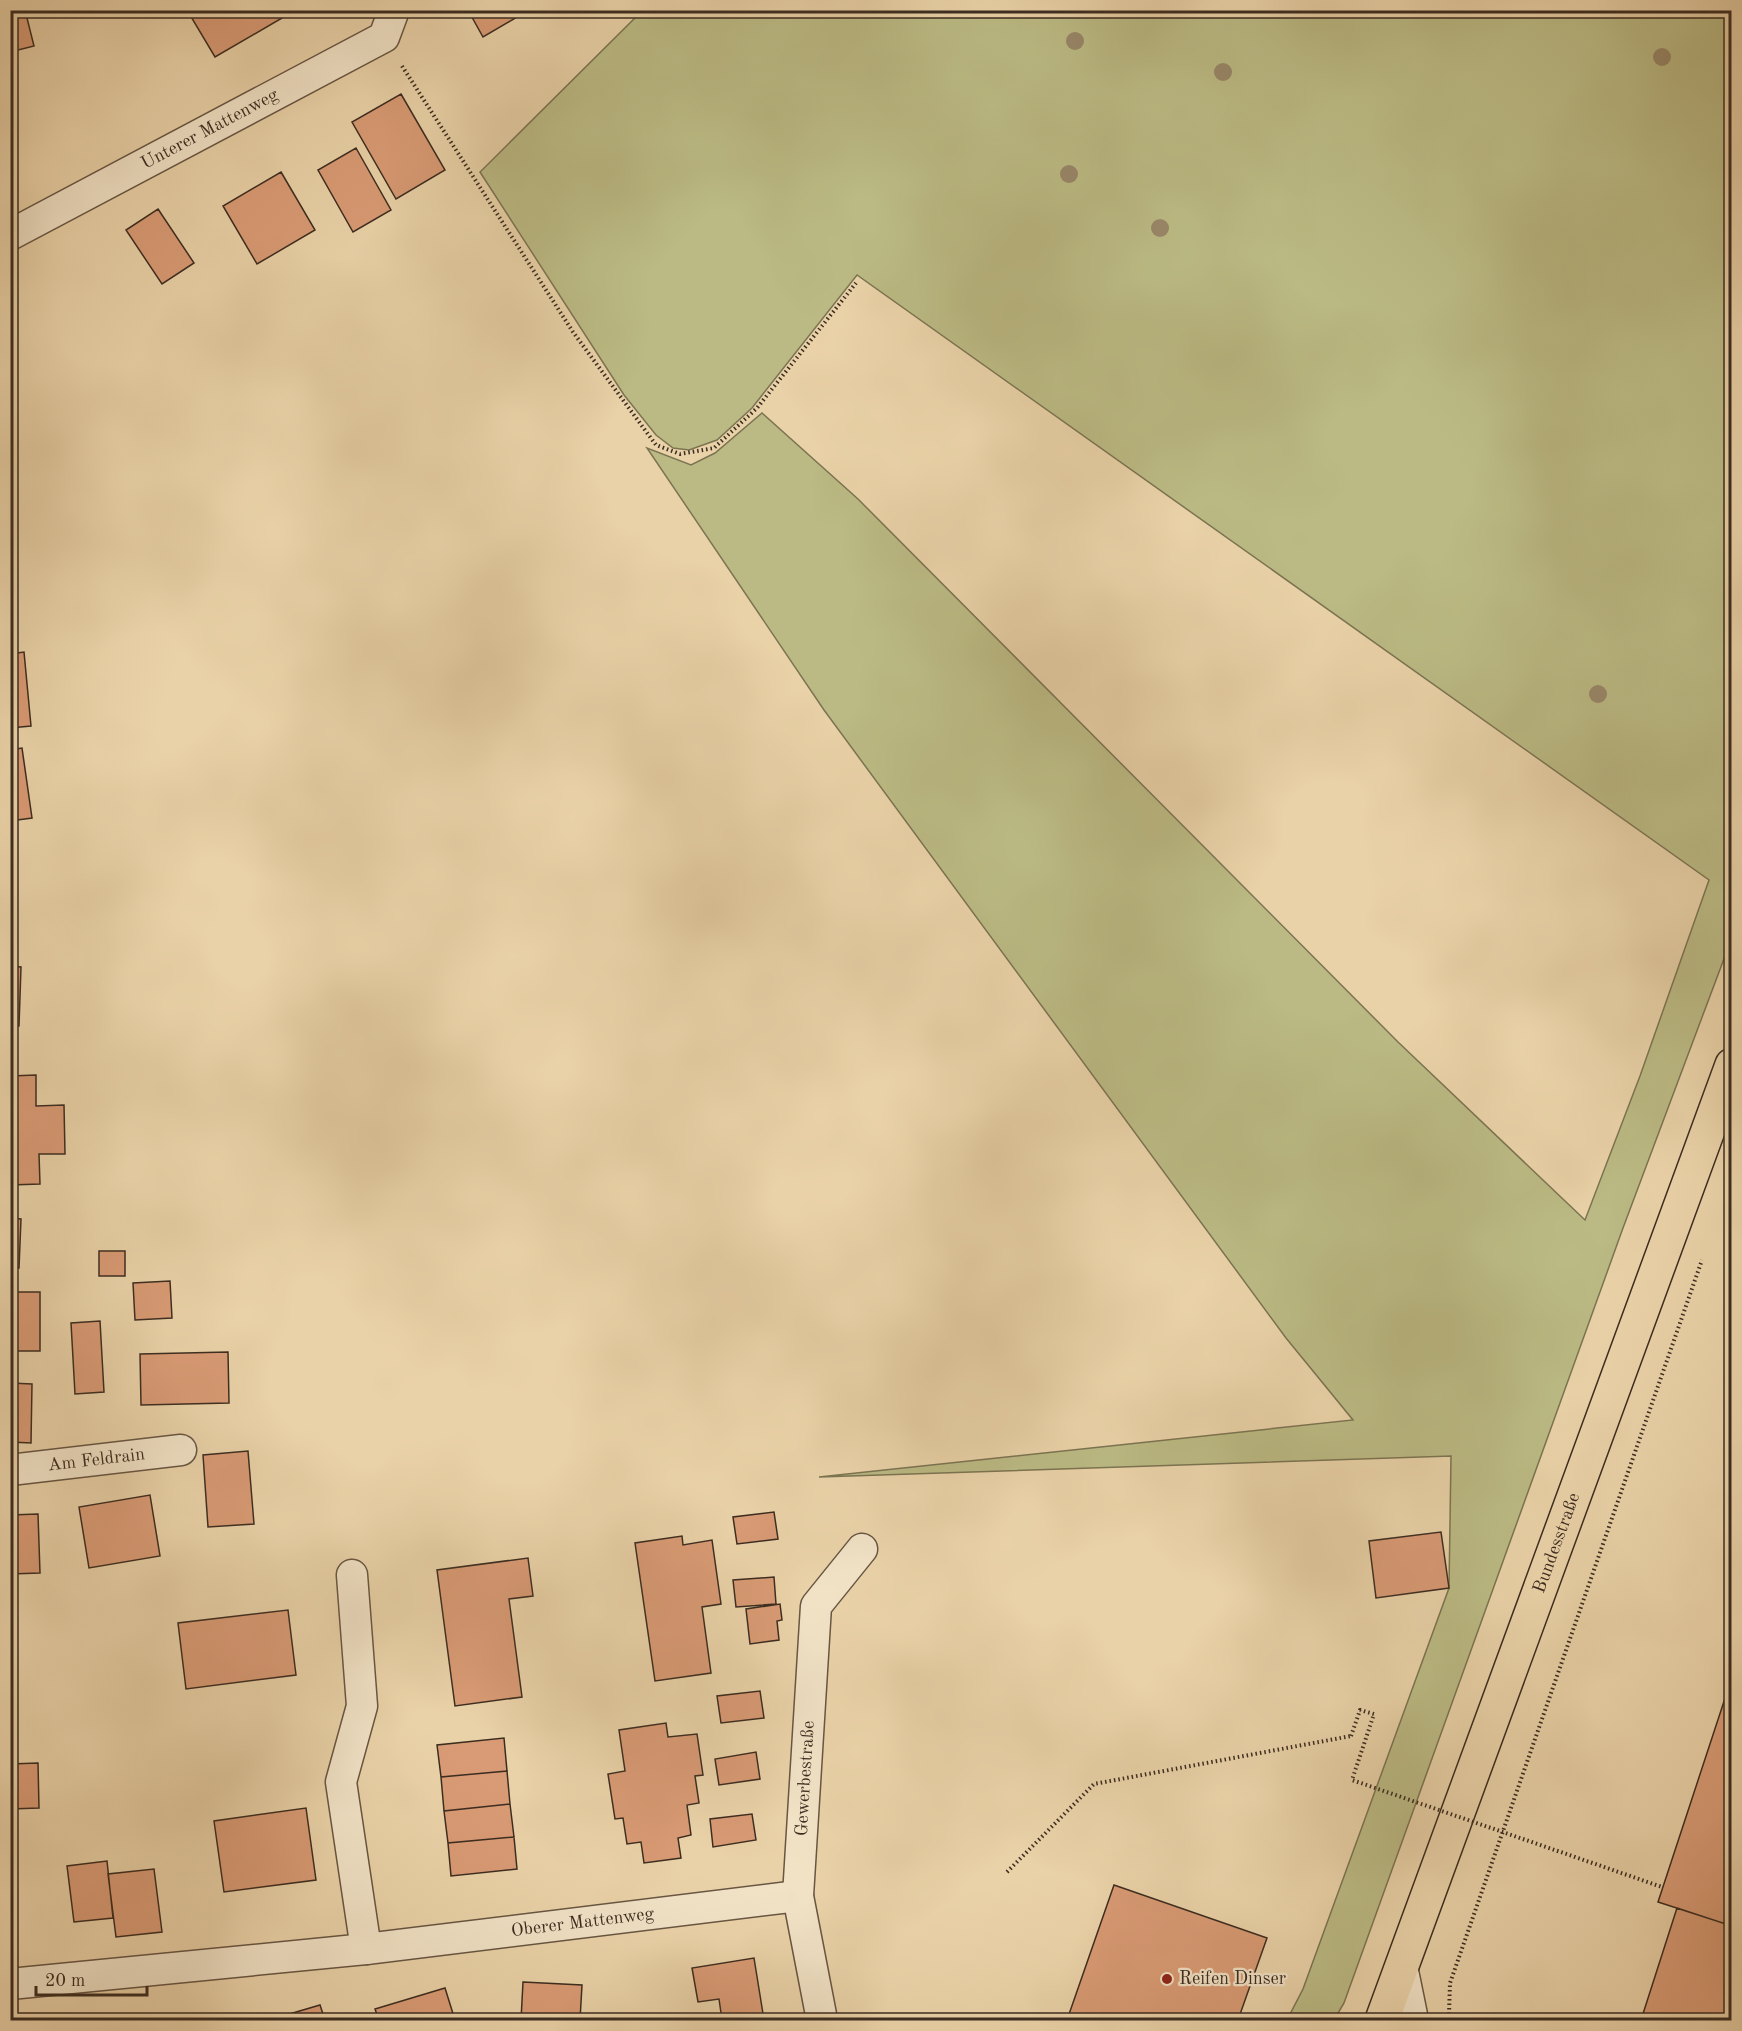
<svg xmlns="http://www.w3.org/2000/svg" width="1742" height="2031" viewBox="0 0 1742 2031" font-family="'Old Standard TT',serif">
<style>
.green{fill:#bbba84;stroke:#7c7452;stroke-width:1.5}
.building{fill:#d99b75;stroke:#3c2d21;stroke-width:1.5}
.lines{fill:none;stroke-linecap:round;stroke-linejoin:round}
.minor-casing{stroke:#685643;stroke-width:33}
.primary-casing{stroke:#3c2d21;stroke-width:36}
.path{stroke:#3c2d21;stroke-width:4;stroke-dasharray:1.5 3;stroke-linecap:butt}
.minor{stroke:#f1e2c6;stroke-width:30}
.primary{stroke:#ead2a8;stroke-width:33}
.path-bridge{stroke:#3c2d21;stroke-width:4;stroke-dasharray:1.5 3;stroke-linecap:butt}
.tree{fill:#988769}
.poi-dot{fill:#8f2418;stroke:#f1e2c6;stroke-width:2}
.labels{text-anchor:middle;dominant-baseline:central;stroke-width:4.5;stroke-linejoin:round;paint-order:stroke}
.street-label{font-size:18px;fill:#3c2d21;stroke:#f1e2c6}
.poi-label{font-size:18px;fill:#3c2d21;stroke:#f1e2c6;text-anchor:start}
</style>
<rect width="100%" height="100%" fill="#ead2a8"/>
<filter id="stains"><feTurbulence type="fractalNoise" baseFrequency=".00333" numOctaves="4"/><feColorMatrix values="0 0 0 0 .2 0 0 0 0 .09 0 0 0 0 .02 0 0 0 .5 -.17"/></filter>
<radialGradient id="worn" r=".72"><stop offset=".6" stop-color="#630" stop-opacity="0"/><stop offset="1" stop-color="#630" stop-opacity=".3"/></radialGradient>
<path class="green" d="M 642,11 L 1731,11 L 1731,940 L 1623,1228 L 1344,2003 L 1334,2020 L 1287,2020 L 1303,1989 L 1449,1588 L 1451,1456 L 819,1477 L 1353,1420 L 1286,1338 L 824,710 L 647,448 L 691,465 L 715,453 L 762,413 L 858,499 L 1398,1042 L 1585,1220 L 1640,1076 L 1709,880 L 857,275 L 752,408 L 717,440 L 689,450 L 673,448 L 656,435 L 624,395 L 480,172 Z"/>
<path class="building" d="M 10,10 L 25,10 L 34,46 L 10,52 Z
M 187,10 L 294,10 L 294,11 L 215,57 Z
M 468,10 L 529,10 L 483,37 Z
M 401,94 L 445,170 L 396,199 L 352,122 Z
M 356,148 L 391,210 L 353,232 L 318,170 Z
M 281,172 L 315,230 L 257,264 L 223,206 Z
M 158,209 L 194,263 L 162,284 L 126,230 Z
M 24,652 L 31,726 L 10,728 L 10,654 Z
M 22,748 L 32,818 L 10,821 L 10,750 Z
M 10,966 L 21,967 L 19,1026 L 10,1025 Z
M 36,1075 L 36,1106 L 64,1105 L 65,1154 L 39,1154 L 40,1184 L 10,1185 L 10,1076 Z
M 10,1218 L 21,1219 L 19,1268 L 10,1268 Z
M 99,1251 L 125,1251 L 125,1276 L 99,1276 Z
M 170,1281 L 172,1318 L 135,1320 L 133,1283 Z
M 10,1292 L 40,1292 L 40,1351 L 10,1351 Z
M 100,1321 L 104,1392 L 75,1394 L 71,1323 Z
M 228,1352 L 229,1403 L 141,1405 L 140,1354 Z
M 10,1383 L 32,1384 L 31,1443 L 10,1442 Z
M 248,1451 L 254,1524 L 208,1527 L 203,1455 Z
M 150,1495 L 160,1556 L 89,1568 L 79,1507 Z
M 774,1512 L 778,1539 L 737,1544 L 733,1517 Z
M 38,1514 L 40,1573 L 10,1574 L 10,1515 Z
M 1441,1532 L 1449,1588 L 1376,1598 L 1369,1541 Z
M 682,1536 L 683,1545 L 712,1540 L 721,1604 L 702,1607 L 711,1673 L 655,1681 L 635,1543 Z
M 528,1558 L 533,1596 L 509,1599 L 522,1697 L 455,1706 L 437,1570 Z
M 774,1577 L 776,1604 L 736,1607 L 733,1580 Z
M 780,1604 L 782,1620 L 777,1621 L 779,1640 L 750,1644 L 746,1609 Z
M 288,1610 L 296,1675 L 186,1689 L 178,1623 Z
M 1732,1677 L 1732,1926 L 1658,1902 Z
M 760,1691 L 764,1718 L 721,1723 L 717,1696 Z
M 666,1723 L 668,1737 L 697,1734 L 703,1775 L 695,1776 L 699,1803 L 687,1805 L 691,1835 L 678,1838 L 681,1858 L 644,1863 L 641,1842 L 627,1844 L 623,1818 L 615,1819 L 608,1774 L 625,1771 L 619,1730 Z
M 504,1738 L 507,1771 L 441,1777 L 437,1745 Z
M 756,1752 L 760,1779 L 719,1785 L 715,1759 Z
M 38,1763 L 39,1808 L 10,1809 L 10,1764 Z
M 507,1771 L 510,1804 L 444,1811 L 441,1777 Z
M 510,1804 L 514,1837 L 448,1843 L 444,1811 Z
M 306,1808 L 316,1880 L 224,1892 L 214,1821 Z
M 752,1814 L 756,1840 L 713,1847 L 710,1819 Z
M 514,1837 L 517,1869 L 451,1876 L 448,1843 Z
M 107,1861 L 113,1918 L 74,1922 L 67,1866 Z
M 154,1869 L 162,1932 L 116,1937 L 108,1874 Z
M 1114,1885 L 1267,1938 L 1238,2020 L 1067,2020 Z
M 1677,1908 L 1732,1926 L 1732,2020 L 1641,2020 Z
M 754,1958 L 764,2020 L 722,2020 L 719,1999 L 698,2002 L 692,1968 Z
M 523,1982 L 582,1985 L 580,2020 L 521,2020 Z
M 445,1988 L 455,2020 L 379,2020 L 375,2009 Z
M 320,2005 L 325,2020 L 269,2020 Z"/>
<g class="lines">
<defs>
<g id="minor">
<path id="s1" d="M 10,235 L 384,37 L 394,10"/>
<path id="s2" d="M 10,1470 L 181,1450"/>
<path d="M 352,1575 L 362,1706 L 341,1782 L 366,1949"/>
<path d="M 1402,1966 L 1413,2020"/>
<path id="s3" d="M 10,1984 L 366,1949 L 798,1896"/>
<path id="s4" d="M 822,2020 L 798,1896 L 816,1606 L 862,1549"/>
</g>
<g id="primary">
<path id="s5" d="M 1382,2020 L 1732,1065"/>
</g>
</defs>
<use href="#minor" class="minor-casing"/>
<use href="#primary" class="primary-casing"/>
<path class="path" d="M 402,66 L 573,332 L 656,445 L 680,454 L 714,448 L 757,408 L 856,283
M 1007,1872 L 1094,1784 L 1351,1736
M 1449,2014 L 1450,1983 L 1702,1260"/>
<use href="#minor" class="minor"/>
<use href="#primary" class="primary"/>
<path class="path-bridge" d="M 1351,1736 L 1360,1710 L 1374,1714 L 1352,1780 L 1662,1887"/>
</g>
<g class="tree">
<circle cx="1075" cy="41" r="9"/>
<circle cx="1662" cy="57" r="9"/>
<circle cx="1223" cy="72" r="9"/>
<circle cx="1069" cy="174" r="9"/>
<circle cx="1160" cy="228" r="9"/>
<circle cx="1598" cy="694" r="9"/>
</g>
<circle class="poi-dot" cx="1167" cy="1979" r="6"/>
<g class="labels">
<g class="street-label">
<text stroke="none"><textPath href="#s1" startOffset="226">Unterer Mattenweg</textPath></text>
<text stroke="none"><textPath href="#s2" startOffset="87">Am Feldrain</textPath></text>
<text stroke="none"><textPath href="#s5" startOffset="508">Bundesstraße</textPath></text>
<text stroke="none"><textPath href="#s4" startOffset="244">Gewerbestraße</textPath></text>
<text stroke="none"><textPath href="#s3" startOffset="576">Oberer Mattenweg</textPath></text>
</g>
<g class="poi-label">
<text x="1179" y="1979">Reifen Dinser</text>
</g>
</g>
<rect width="1742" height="2031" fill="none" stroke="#ead2a8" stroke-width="36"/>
<rect x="12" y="12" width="1718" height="2007" fill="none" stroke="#3c2d21" stroke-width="3"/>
<rect x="18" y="18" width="1706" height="1995" fill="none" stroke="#3c2d21" stroke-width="1.5"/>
<path d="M36 1986v9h111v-9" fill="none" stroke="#3c2d21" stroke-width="3"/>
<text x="45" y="1986" font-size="18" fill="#3c2d21" stroke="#f1e2c6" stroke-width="4.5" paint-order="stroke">20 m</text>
<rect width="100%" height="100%" filter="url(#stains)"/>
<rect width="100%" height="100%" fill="url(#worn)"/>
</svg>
